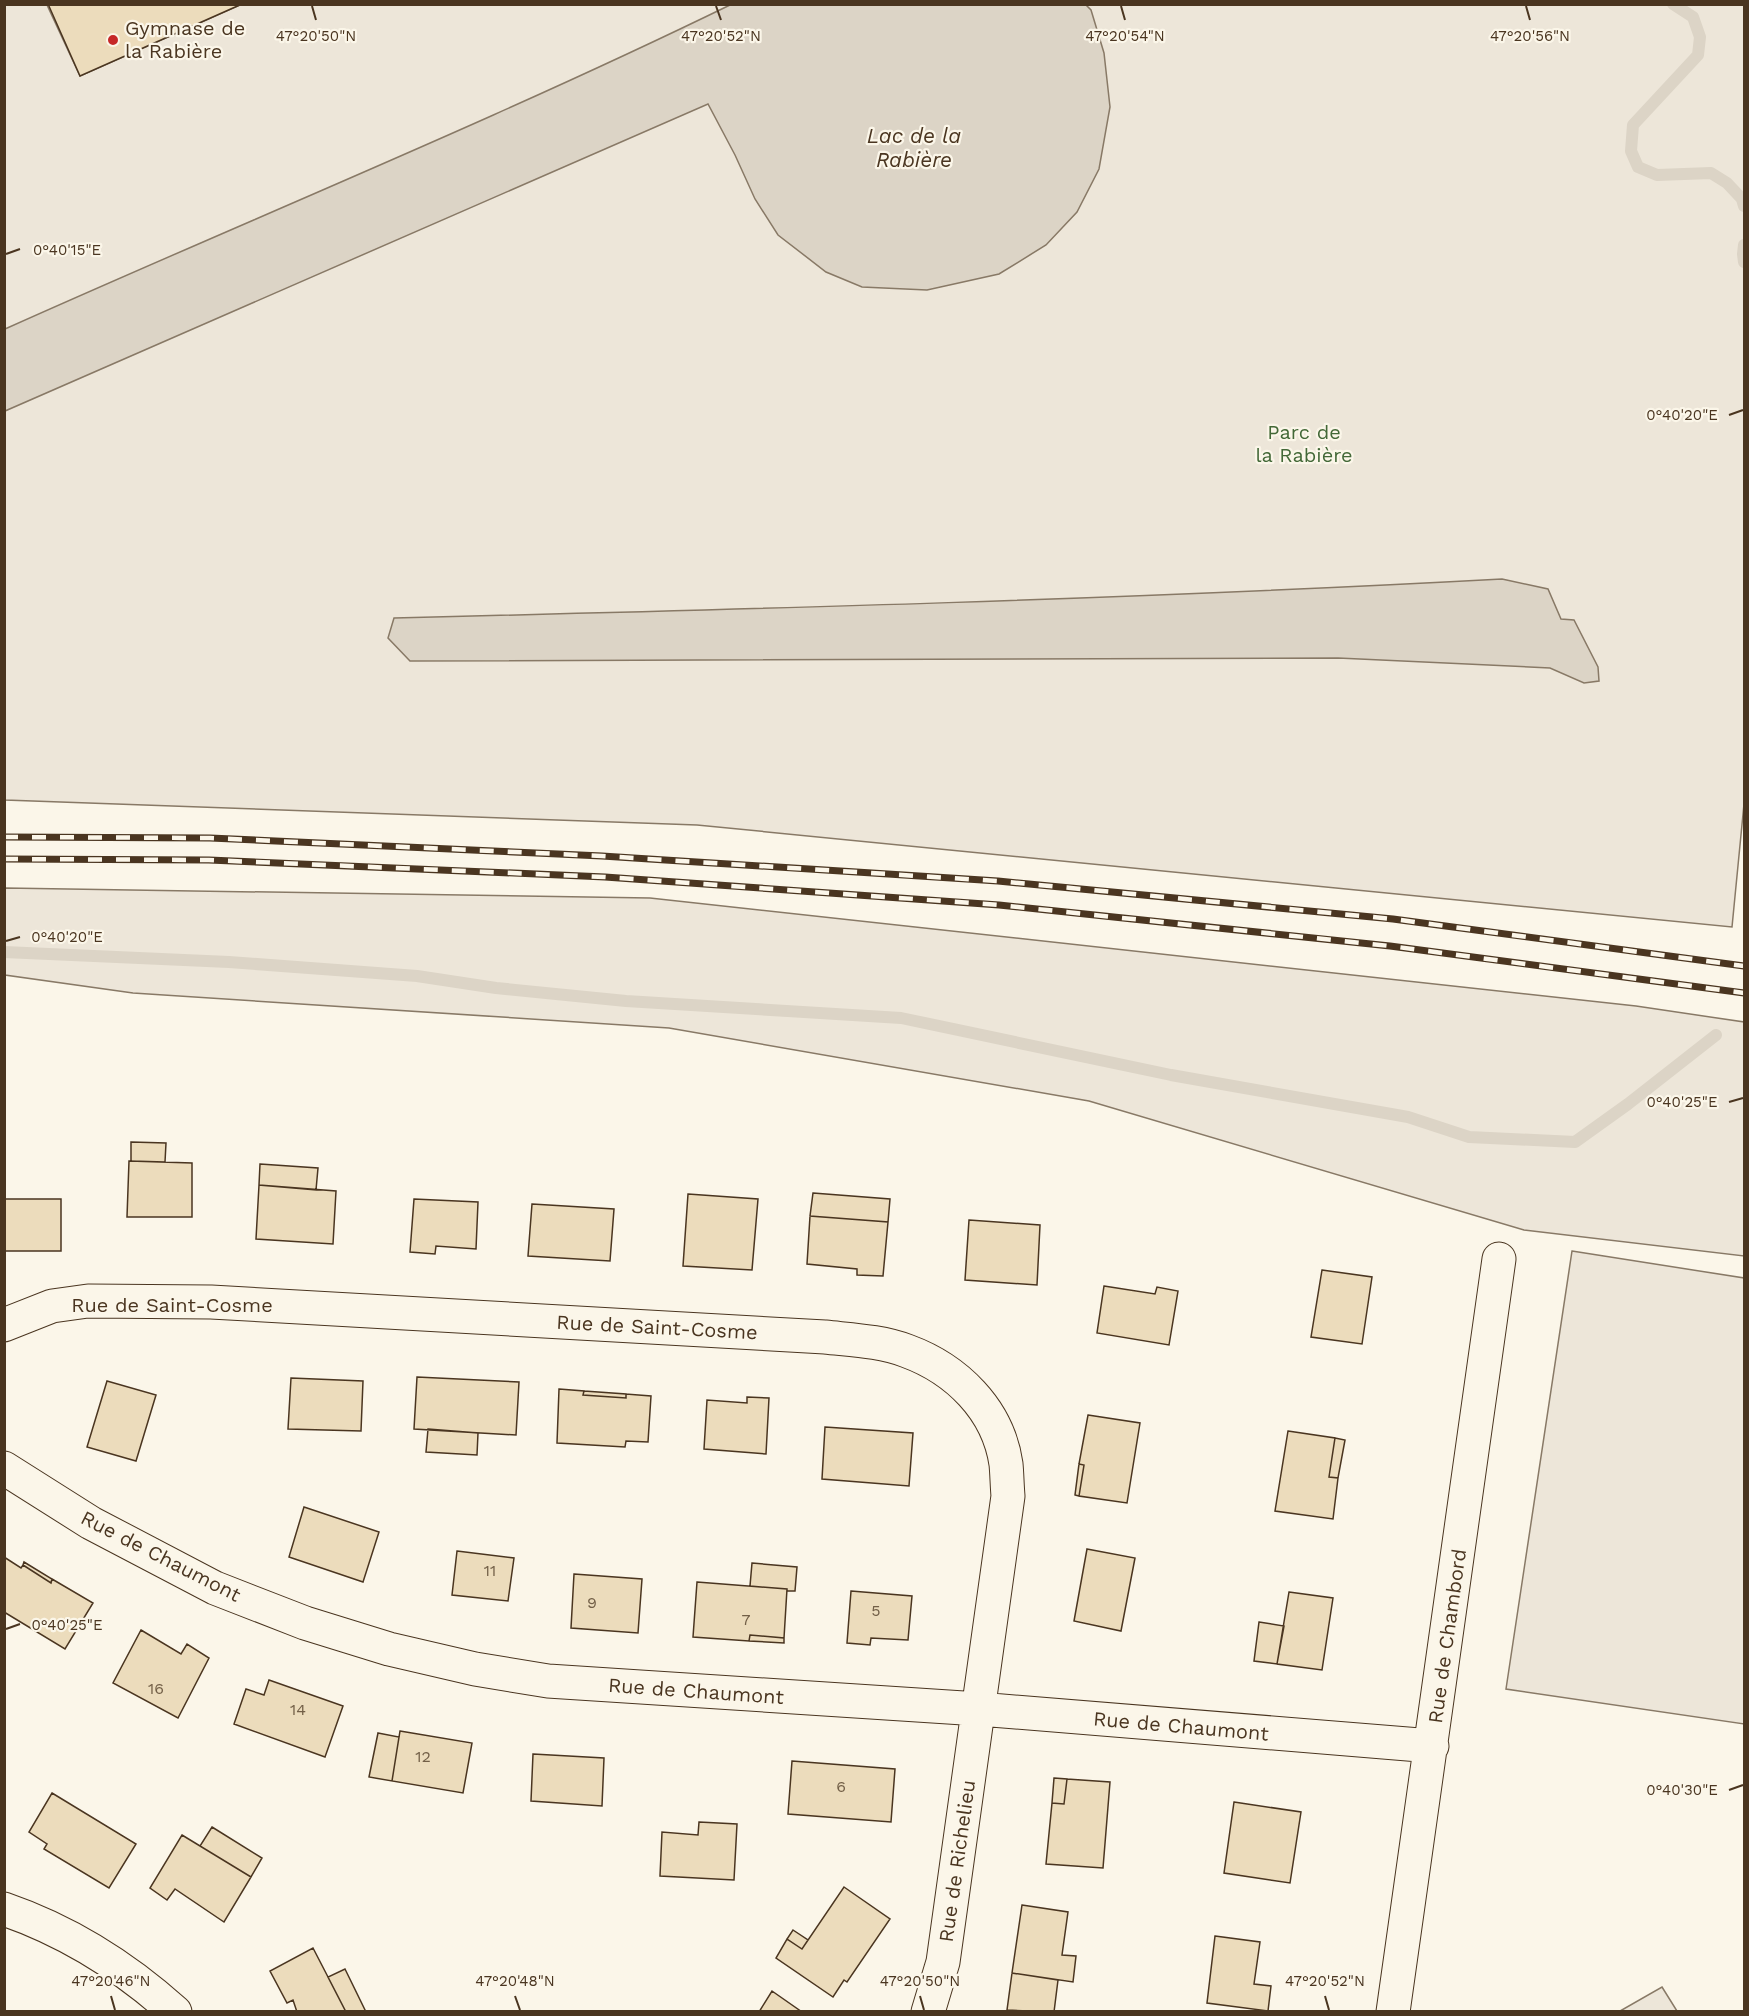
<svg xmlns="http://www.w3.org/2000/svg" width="1749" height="2016" viewBox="0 0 1749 2016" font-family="'Work Sans',sans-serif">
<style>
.green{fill:#ede6d9;stroke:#887966;stroke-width:1.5}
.water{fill:#dcd4c6;stroke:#887966;stroke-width:1.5}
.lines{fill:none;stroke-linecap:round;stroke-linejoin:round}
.stream{stroke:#dcd4c6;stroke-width:12}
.building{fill:#ecdcbc;stroke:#4a3520;stroke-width:1.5}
.minor-casing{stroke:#4a3520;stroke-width:35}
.minor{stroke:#fbf6e9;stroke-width:33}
.rail-casing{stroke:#4a3520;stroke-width:7}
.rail{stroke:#fbf6e9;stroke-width:4.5;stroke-dasharray:14;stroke-linecap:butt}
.ticks{fill:none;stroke:#4a3520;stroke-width:2}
.poi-dot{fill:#c62828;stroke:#fbf6e9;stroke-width:2}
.labels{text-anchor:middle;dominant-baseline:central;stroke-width:4.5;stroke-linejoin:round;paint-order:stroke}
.number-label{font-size:16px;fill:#725f47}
.poi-label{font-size:20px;fill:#4a3520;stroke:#fbf6e9;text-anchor:start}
.park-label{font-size:20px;fill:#436837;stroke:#fbf6e9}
.street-label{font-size:20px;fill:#4a3520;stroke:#fbf6e9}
.water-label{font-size:21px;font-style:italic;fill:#4a3520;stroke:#fbf6e9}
.ticks-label{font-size:15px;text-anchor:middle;fill:#4a3520;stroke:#fbf6e9;stroke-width:4.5;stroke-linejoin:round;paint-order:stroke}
</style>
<rect width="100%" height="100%" fill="#fbf6e9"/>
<path class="green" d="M 242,4 L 1744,5 L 1744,804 L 1732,927 L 697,825 L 5,800 L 5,5 L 47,5 L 80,76 Z
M 5,888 L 650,898 L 1636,1006 L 1744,1022 L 1744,1256 L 1524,1230 L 1089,1101 L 669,1028 L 133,993 L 5,975 Z
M 1572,1251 L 1744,1278 L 1744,1724 L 1506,1689 Z
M 1662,1987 L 1677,2011 L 1620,2011 Z"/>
<path class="water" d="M 730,5 L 1086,5 L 1091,10 L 1104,53 L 1110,107 L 1099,169 L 1077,212 L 1046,245 L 999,274 L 927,290 L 862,287 L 826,272 L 778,235 L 755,199 L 735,155 L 708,104 L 5,411 L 5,329 C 246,221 492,121 730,5 Z
M 1502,579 L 1548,589 L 1561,619 L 1574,620 L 1598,667 L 1599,681 L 1584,683 L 1550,668 L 1338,658 L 410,661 L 388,638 L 394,618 C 764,609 1133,599 1502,579 Z"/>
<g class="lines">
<path class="stream" d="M 1673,4 L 1693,17 L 1700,37 L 1698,55 L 1633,125 L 1631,151 L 1638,167 L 1657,175 L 1711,173 L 1727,183 L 1742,199 L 1744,206
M 1744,245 L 1743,254 L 1744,262
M 4,952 L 229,962 L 417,976 L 496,988 L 626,1001 L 901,1018 L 1171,1075 L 1408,1117 L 1469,1137 L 1575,1142 L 1628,1104 L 1716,1035"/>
</g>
<path class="building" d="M 48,4 L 242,4 L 80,76 Z
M 131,1142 L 166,1143 L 165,1162 L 131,1161 Z
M 129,1161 L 192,1163 L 192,1217 L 127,1217 Z
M 260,1164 L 318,1168 L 316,1190 L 259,1185 Z
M 259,1185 L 336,1191 L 333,1244 L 256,1239 Z
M 813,1193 L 890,1199 L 888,1222 L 810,1216 Z
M 688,1194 L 758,1199 L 752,1270 L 683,1266 Z
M 4,1199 L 61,1199 L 61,1251 L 4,1251 Z
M 414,1199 L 478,1202 L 476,1249 L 436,1246 L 435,1254 L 410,1252 Z
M 532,1204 L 614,1209 L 610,1261 L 528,1256 Z
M 810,1216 L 888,1222 L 883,1276 L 857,1275 L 857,1269 L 807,1264 Z
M 969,1220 L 1040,1225 L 1037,1285 L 965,1280 Z
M 1322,1270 L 1372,1277 L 1362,1344 L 1311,1337 Z
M 1104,1286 L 1155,1294 L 1157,1287 L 1178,1291 L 1169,1345 L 1097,1333 Z
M 417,1377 L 519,1382 L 516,1435 L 414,1429 Z
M 291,1378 L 363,1381 L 361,1431 L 288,1429 Z
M 107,1381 L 156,1395 L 136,1461 L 87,1447 Z
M 559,1389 L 584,1391 L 583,1395 L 626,1398 L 626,1394 L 651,1396 L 648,1442 L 626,1441 L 625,1447 L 557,1443 Z
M 584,1391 L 626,1394 L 626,1398 L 583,1395 Z
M 747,1397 L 769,1398 L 766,1454 L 704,1449 L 707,1400 L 747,1403 Z
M 1088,1415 L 1140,1423 L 1127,1503 L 1079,1496 L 1084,1465 L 1079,1464 Z
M 825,1427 L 913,1433 L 909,1486 L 822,1479 Z
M 428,1429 L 478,1433 L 477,1455 L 426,1452 Z
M 1288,1431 L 1335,1438 L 1329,1477 L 1338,1478 L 1333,1519 L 1275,1511 Z
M 1335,1438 L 1345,1440 L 1338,1478 L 1329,1477 Z
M 1079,1464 L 1084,1465 L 1079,1496 L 1075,1495 Z
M 304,1507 L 379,1532 L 363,1582 L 289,1557 Z
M 1087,1549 L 1135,1558 L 1121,1631 L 1074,1621 Z
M 457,1551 L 514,1558 L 508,1601 L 452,1595 Z
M 4,1557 L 21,1568 L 23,1565 L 51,1583 L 52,1579 L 93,1603 L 65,1649 L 4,1612 Z
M 24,1562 L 52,1579 L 51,1583 L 23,1565 Z
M 752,1563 L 797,1567 L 795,1591 L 787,1591 L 787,1589 L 750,1586 Z
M 574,1574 L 642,1579 L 638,1633 L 571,1628 Z
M 697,1582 L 787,1589 L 784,1638 L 750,1635 L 749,1641 L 693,1637 Z
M 851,1591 L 912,1596 L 908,1640 L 871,1638 L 870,1645 L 847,1643 Z
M 1289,1592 L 1333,1598 L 1322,1670 L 1277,1664 Z
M 1259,1622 L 1284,1626 L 1277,1664 L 1254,1661 Z
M 141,1630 L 181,1654 L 187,1644 L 209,1658 L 178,1718 L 113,1683 Z
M 750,1635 L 784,1638 L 784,1643 L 749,1641 Z
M 269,1680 L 343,1706 L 325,1757 L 234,1724 L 246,1689 L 264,1695 Z
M 400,1731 L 472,1743 L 463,1793 L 392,1781 Z
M 378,1733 L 399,1737 L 392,1781 L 369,1777 Z
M 533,1754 L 604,1758 L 602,1806 L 531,1801 Z
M 792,1761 L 895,1769 L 891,1822 L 788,1814 Z
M 1054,1778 L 1067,1779 L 1064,1804 L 1052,1803 Z
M 1067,1779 L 1110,1782 L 1103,1868 L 1046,1864 L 1052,1803 L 1064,1804 Z
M 52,1793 L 136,1844 L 109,1888 L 44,1849 L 47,1844 L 29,1832 Z
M 1234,1802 L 1301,1812 L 1290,1883 L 1224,1873 Z
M 699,1822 L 737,1824 L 734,1880 L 660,1876 L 662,1832 L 698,1835 Z
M 212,1827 L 262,1858 L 251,1877 L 200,1846 Z
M 182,1835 L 251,1877 L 224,1922 L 175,1889 L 167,1900 L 150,1888 Z
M 844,1887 L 890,1919 L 847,1982 L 844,1980 L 833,1997 L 776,1958 L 787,1939 L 802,1949 Z
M 1022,1905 L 1068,1912 L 1062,1955 L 1076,1956 L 1073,1982 L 1012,1973 Z
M 793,1930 L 808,1940 L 802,1949 L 787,1939 Z
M 1215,1936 L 1260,1942 L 1254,1984 L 1271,1986 L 1268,2011 L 1207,2003 Z
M 313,1948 L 328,1977 L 346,2012 L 297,2012 L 293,2000 L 287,2003 L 270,1971 Z
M 345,1969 L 366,2012 L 346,2012 L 328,1977 Z
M 1012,1973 L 1058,1980 L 1054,2012 L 1007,2010 Z
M 772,1991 L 802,2012 L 759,2012 Z"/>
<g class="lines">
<defs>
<path id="minor" d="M 4,1325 L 52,1306 L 88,1301 L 211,1302 L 825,1337 C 852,1340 881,1341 907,1351 C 956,1369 998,1409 1006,1464 C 1007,1474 1007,1485 1008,1496 L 943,1962 L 928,2012
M 4,1468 L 91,1523 L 215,1588 L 305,1623 L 389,1649 L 475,1669 L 548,1681 L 979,1709 L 1432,1746
M 4,1909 C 68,1931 125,1967 175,2012
M 1393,2012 L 1499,1259"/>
</defs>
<use href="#minor" class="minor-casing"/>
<use href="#minor" class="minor"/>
<defs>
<path id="rail" d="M 4,837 L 210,838 L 602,856 L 998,881 L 1393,919 L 1744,966
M 4,859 L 209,860 L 605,877 L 999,905 L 1390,946 L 1744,993"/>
</defs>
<use href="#rail" class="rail-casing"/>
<use href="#rail" class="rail"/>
</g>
<path class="ticks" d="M 312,6 L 316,20M 716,6 L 721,20M 1121,6 L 1125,20M 1526,6 L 1530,20M 6,254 L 20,249M 1729,415 L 1743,410M 6,941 L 20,937M 1729,1102 L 1743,1098M 6,1629 L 20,1624M 1729,1790 L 1743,1785M 111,1996 L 115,2010M 515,1996 L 520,2010M 920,1996 L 924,2010M 1325,1996 L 1329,2010"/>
<circle class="poi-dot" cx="113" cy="40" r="6"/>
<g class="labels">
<g class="number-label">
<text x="490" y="1570">11</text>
<text x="592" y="1602">9</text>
<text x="876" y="1610">5</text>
<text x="746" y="1619">7</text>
<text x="156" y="1688">16</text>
<text x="298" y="1709">14</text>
<text x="423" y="1756">12</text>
<text x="841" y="1786">6</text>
</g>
<g class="poi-label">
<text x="125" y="28">Gymnase de<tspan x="125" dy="23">la Rabière</tspan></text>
</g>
<g class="park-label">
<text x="1304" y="432">Parc de<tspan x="1304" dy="23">la Rabière</tspan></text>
</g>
<g class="street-label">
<text x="172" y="1305">Rue de Saint-Cosme</text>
<text transform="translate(657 1327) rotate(3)">Rue de Saint-Cosme</text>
<text transform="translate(161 1556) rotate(27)">Rue de Chaumont</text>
<text transform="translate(1447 1636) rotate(-82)">Rue de Chambord</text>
<text transform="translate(696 1691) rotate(4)">Rue de Chaumont</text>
<text transform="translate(1181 1726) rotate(5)">Rue de Chaumont</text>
<text transform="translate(957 1861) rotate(-82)">Rue de Richelieu</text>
</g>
<g class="water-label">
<text x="914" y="135">Lac de la<tspan x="914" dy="24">Rabière</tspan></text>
</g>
</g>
<g class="ticks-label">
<text x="316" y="41">47°20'50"N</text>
<text x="721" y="41">47°20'52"N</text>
<text x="1125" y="41">47°20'54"N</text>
<text x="1530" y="41">47°20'56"N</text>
<text x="67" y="255">0°40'15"E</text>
<text x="1682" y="420">0°40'20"E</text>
<text x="67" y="942">0°40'20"E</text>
<text x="1682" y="1107">0°40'25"E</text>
<text x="67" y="1630">0°40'25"E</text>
<text x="1682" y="1795">0°40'30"E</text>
<text x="111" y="1986">47°20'46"N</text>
<text x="515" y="1986">47°20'48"N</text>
<text x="920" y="1986">47°20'50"N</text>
<text x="1325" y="1986">47°20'52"N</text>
</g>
<rect width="1749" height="2016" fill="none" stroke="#4a3520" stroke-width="12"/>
</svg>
